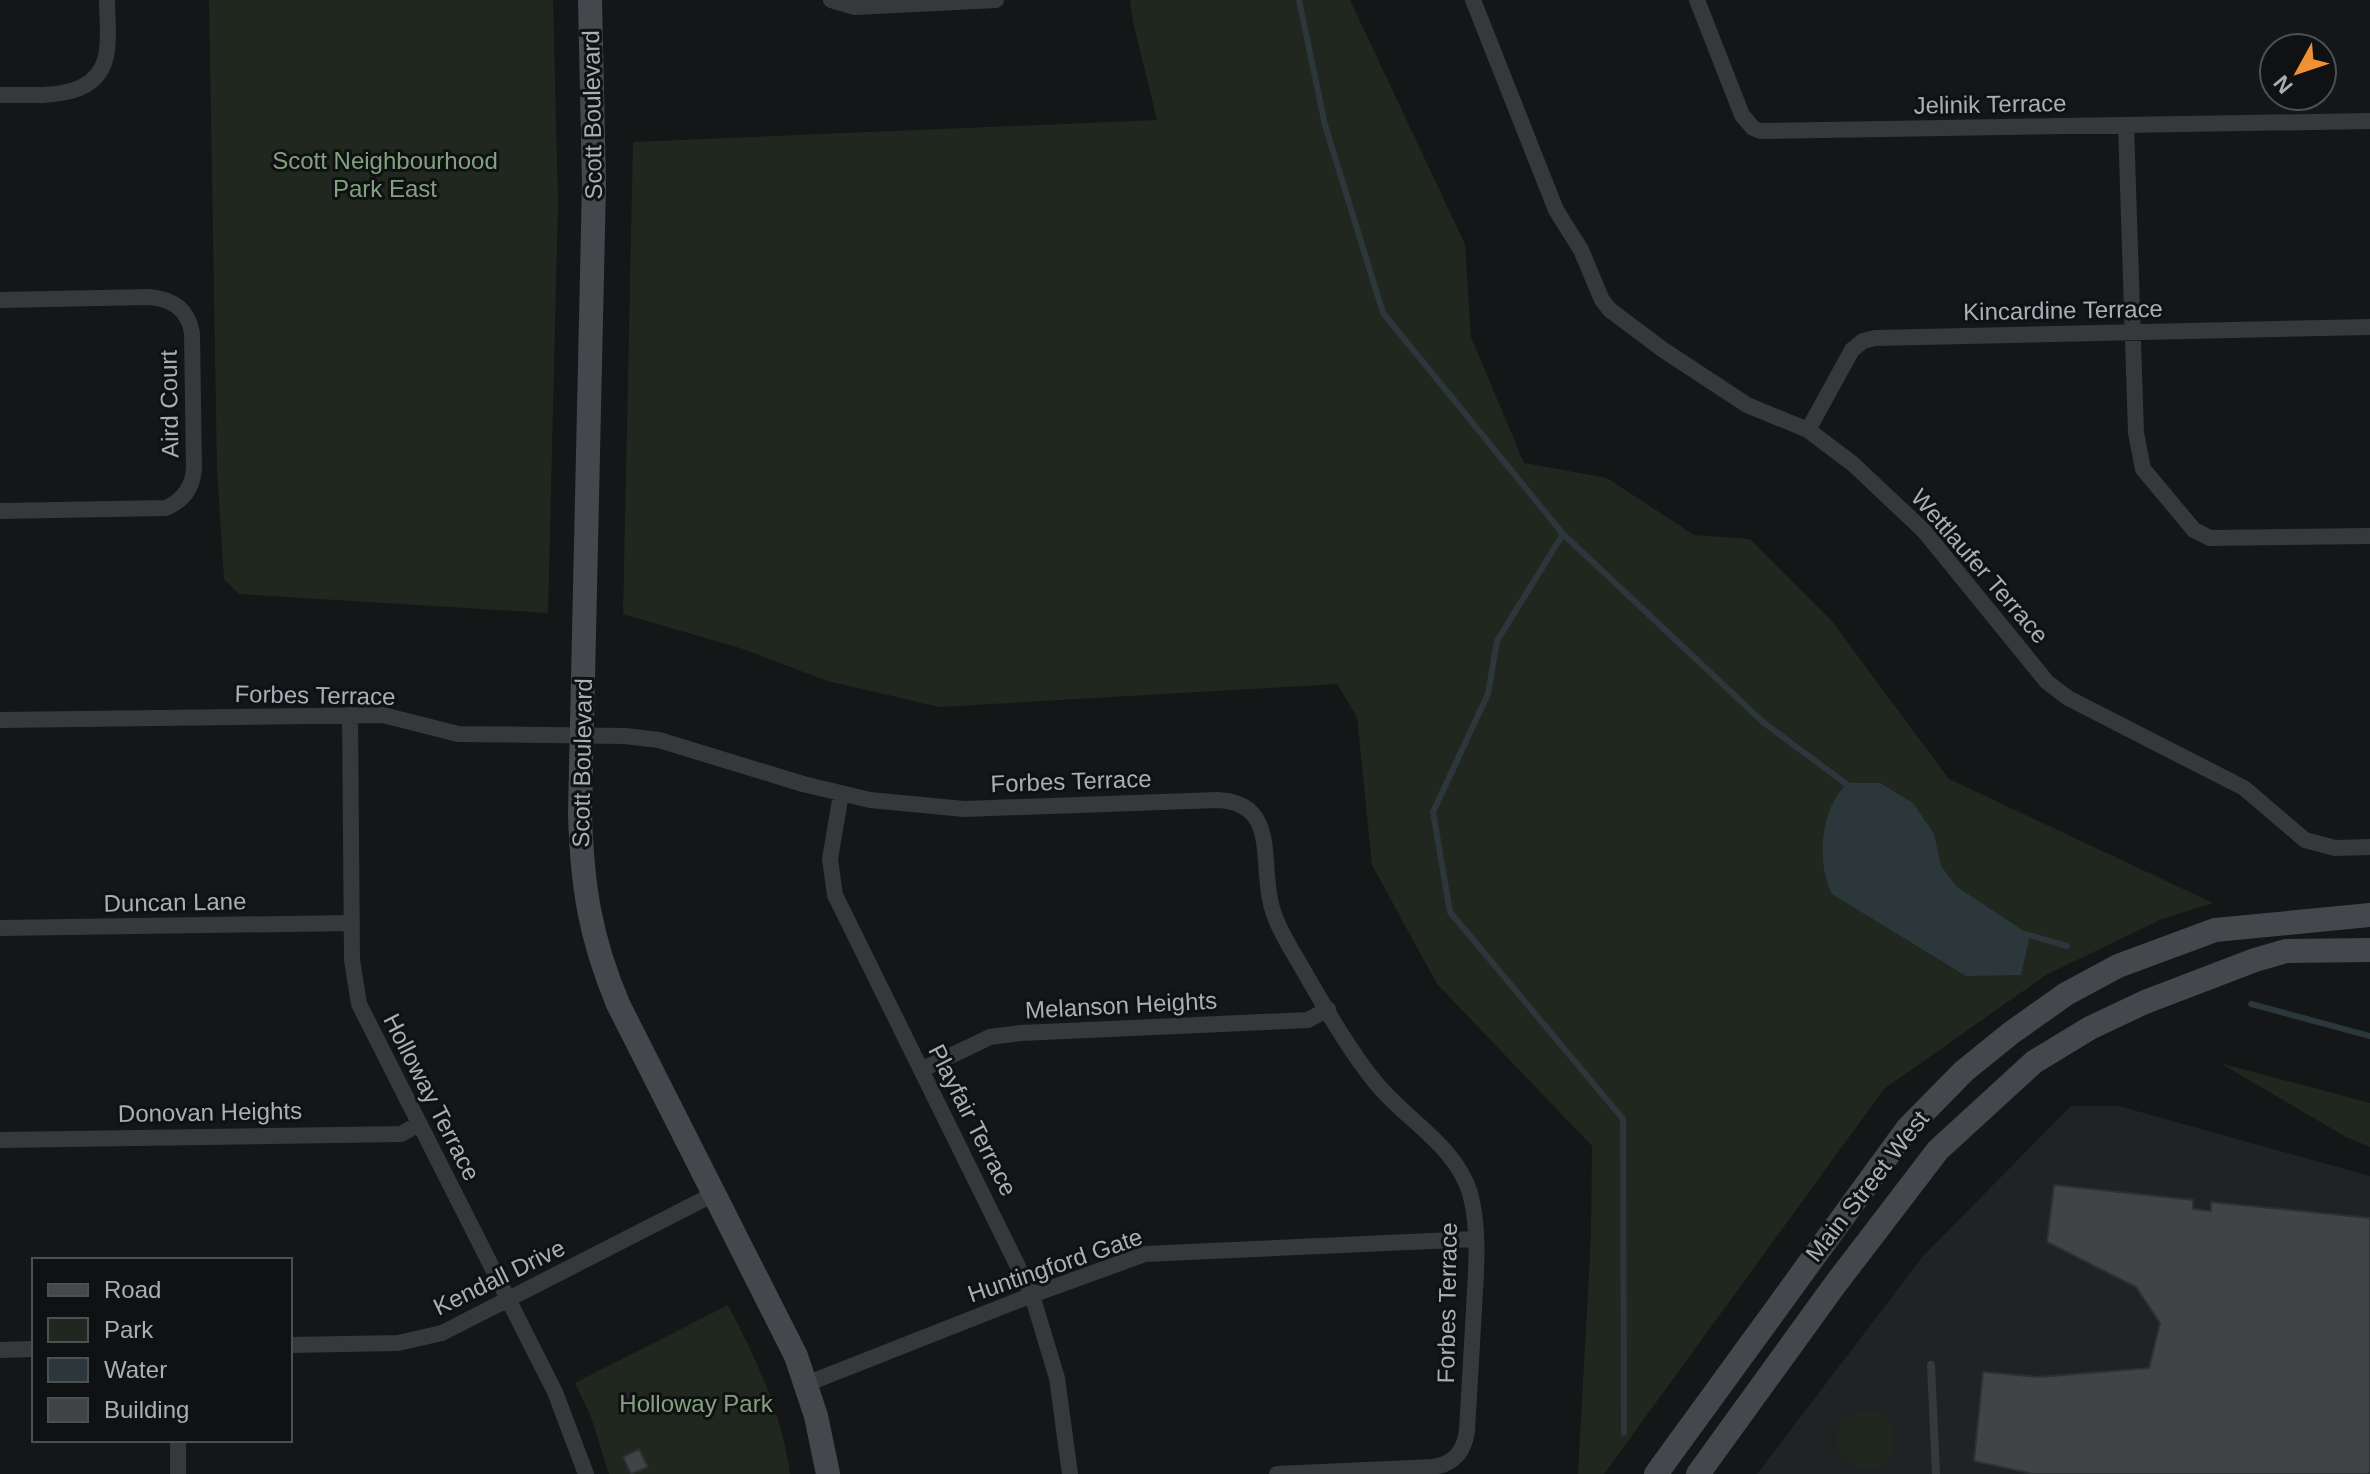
<svg xmlns="http://www.w3.org/2000/svg" width="2370" height="1474" viewBox="0 0 2370 1474" font-family="Arial,sans-serif">
<style>
.built{fill:#212224}
.green{fill:#20271f}
.water{fill:#2c373b}
.lines{fill:none;stroke-linecap:round;stroke-linejoin:round}
.stream{stroke:#2c373b;stroke-width:6}
.building{fill:#414447;stroke:#2f3033;stroke-width:2}
.lane{stroke:#36383c;stroke-width:8}
.street{stroke:#36383c;stroke-width:16}
.secondary{stroke:#44484c;stroke-width:24}
.labels{text-anchor:middle;dominant-baseline:central;stroke-width:6;stroke-linejoin:round;paint-order:stroke}
.street-label{font-size:24px;fill:#a7afb7;stroke:#101112}
.park-label{font-size:24px;fill:#82a27f;stroke:#101112}
</style>
<rect width="100%" height="100%" fill="#151617"/>
<path class="built" d="M 2071,1106 L 2119,1106 L 2370,1176 L 2370,1474 L 1757,1474 L 1923,1256 Z"/>
<path class="green" d="M 209,0 L 553,0 L 558,203 L 548,613 L 239,594 L 224,579 L 217,469 Z
M 1130,0 L 1350,0 L 1465,244 L 1471,337 L 1524,463 L 1607,478 L 1694,535 L 1750,539 L 1831,620 L 1949,779 L 2213,903 L 2162,919 L 2046,975 L 1884,1089 L 1604,1474 L 1578,1474 L 1591,1237 L 1592,1146 L 1437,984 L 1372,865 L 1357,717 L 1337,684 L 940,707 L 827,681 L 743,649 L 623,614 L 633,142 L 1157,120 L 1133,22 Z
M 2220,1063 L 2370,1103 L 2370,1147 L 2346,1137 Z
M 728,1305 C 756,1359 782,1413 790,1474 L 609,1474 L 591,1417 L 575,1383 Z
M1837 1440a29 29 0 1 1 58 0a29 29 0 1 1-58 0Z"/>
<path class="water" d="M 1848,783 L 1880,783 L 1913,803 L 1934,834 L 1941,866 L 1957,887 L 2030,935 L 2021,975 L 1966,976 L 1832,894 C 1816,863 1820,807 1848,783 Z"/>
<g class="lines">
<path class="stream" d="M 1299,0 L 1325,125 L 1383,313 L 1563,534 L 1763,722 L 1853,789
M 1563,534 L 1497,641 L 1488,694 L 1433,812 L 1450,912 L 1623,1119 L 1624,1433
M 2025,934 L 2067,946
M 2251,1004 L 2370,1036"/>
</g>
<path class="building" d="M 2054,1185 L 2193,1200 L 2193,1209 L 2211,1211 L 2211,1202 L 2370,1218 L 2370,1474 L 2033,1474 L 1974,1461 L 1983,1372 L 2039,1377 L 2149,1368 L 2160,1323 L 2136,1287 L 2047,1242 Z
M 639,1449 L 648,1467 L 631,1474 L 623,1457 Z"/>
<g class="lines">
<path class="lane" d="M 1931,1365 L 1936,1474"/>
<path class="street" d="M 831,0 L 855,7 L 996,0
M 1473,0 L 1556,210 L 1581,250 L 1602,300 L 1610,310 L 1662,349 L 1747,405 L 1808,430 L 1853,464 L 1924,531 L 2047,682 L 2068,698 L 2244,788 L 2305,840 L 2335,848 L 2370,847
M 1697,0 L 1742,115 L 1753,128 L 1760,131 L 2370,121
M 0,95 C 37,94 96,103 106,56 C 110,38 107,18 107,0
M 2126,125 L 2136,433 L 2143,469 L 2194,530 L 2210,538 L 2370,536
M 0,300 L 149,297 C 172,299 188,309 192,333 L 194,468 C 193,487 184,500 166,508 L 0,511
M 1808,430 L 1852,350 L 1863,341 L 1875,338 L 2370,327
M 350,715 L 352,960 L 359,1004 L 555,1392 L 586,1474
M 0,720 L 383,715 L 458,734 L 625,736 L 659,740 L 803,784 L 870,800 L 964,809 L 1217,800 C 1277,802 1261,858 1270,899 C 1273,917 1282,933 1291,949 C 1316,991 1345,1046 1376,1083 C 1406,1120 1455,1145 1470,1193 C 1480,1229 1476,1272 1474,1309 C 1472,1349 1469,1390 1467,1431 C 1464,1452 1454,1464 1433,1467 L 1277,1474
M 841,794 L 830,859 L 835,895 L 1032,1295 L 1057,1378 L 1070,1474
M 0,928 L 352,923
M 921,1070 L 990,1037 L 1021,1033 L 1308,1020 L 1328,1009
M 0,1140 L 401,1134 L 419,1124
M 290,1345 L 398,1343 L 442,1333 L 714,1194
M 0,1350 L 34,1349
M 806,1384 L 1032,1295 L 1145,1254 L 1475,1239
M 178,1440 L 178,1474"/>
<path class="secondary" d="M 590,0 L 594,184 L 580,813 C 582,886 590,937 618,1004 L 796,1356 L 816,1416 L 828,1474
M 1656,1474 L 1907,1129 L 1964,1071 L 2011,1033 L 2066,994 L 2118,966 L 2215,930 L 2370,915
M 1698,1474 L 1834,1286 L 1938,1150 L 2034,1062 L 2090,1028 L 2145,1002 L 2255,960 L 2286,951 L 2370,950"/>
</g>
<g class="labels">
<g class="street-label">
<text transform="translate(1990 104) rotate(-1)">Jelinik Terrace</text>
<text transform="translate(592 115) rotate(-91)">Scott Boulevard</text>
<text transform="translate(2063 310) rotate(-1)">Kincardine Terrace</text>
<text transform="translate(169 404) rotate(-91)">Aird Court</text>
<text transform="translate(1980 566) rotate(49)">Wettlaufer Terrace</text>
<text transform="translate(315 695) rotate(1)">Forbes Terrace</text>
<text transform="translate(582 763) rotate(-89)">Scott Boulevard</text>
<text transform="translate(1071 781) rotate(-2)">Forbes Terrace</text>
<text transform="translate(175 902) rotate(-1)">Duncan Lane</text>
<text transform="translate(1121 1005) rotate(-3)">Melanson Heights</text>
<text transform="translate(432 1097) rotate(63)">Holloway Terrace</text>
<text transform="translate(210 1112) rotate(-1)">Donovan Heights</text>
<text transform="translate(973 1120) rotate(63)">Playfair Terrace</text>
<text transform="translate(1867 1186) rotate(-52)">Main Street West</text>
<text transform="translate(1055 1265) rotate(-19)">Huntingford Gate</text>
<text transform="translate(499 1277) rotate(-26)">Kendall Drive</text>
<text transform="translate(1447 1303) rotate(-89)">Forbes Terrace</text>
</g>
<g class="park-label">
<text x="385" y="160">Scott Neighbourhood<tspan x="385" dy="28">Park East</tspan></text>
<text x="696" y="1403">Holloway Park</text>
</g>
</g>
<rect x="32" y="1258" width="260" height="184" fill="#101112" stroke="#4c5054" stroke-width="2"/>
<rect x="48" y="1284" width="40" height="12" fill="#44484c" stroke="#4c5054" stroke-width="2"/>
<text x="104" y="1298" font-size="24" fill="#a7afb7">Road</text>
<rect x="48" y="1318" width="40" height="24" fill="#20271f" stroke="#4c5054" stroke-width="2"/>
<text x="104" y="1338" font-size="24" fill="#a7afb7">Park</text>
<rect x="48" y="1358" width="40" height="24" fill="#2c373b" stroke="#4c5054" stroke-width="2"/>
<text x="104" y="1378" font-size="24" fill="#a7afb7">Water</text>
<rect x="48" y="1398" width="40" height="24" fill="#414447" stroke="#4c5054" stroke-width="2"/>
<text x="104" y="1418" font-size="24" fill="#a7afb7">Building</text>
<g transform="translate(2298 72) rotate(230)"><circle r="38" fill="#101112" stroke="#4c5054" stroke-width="2"/>
<path d="M0-6L14 30L0 20L-14 30Z" fill="#f09135"/>
<text y="-12" font-size="22" font-weight="bold" text-anchor="middle" fill="#a7afb7">N</text>
</g>
</svg>
